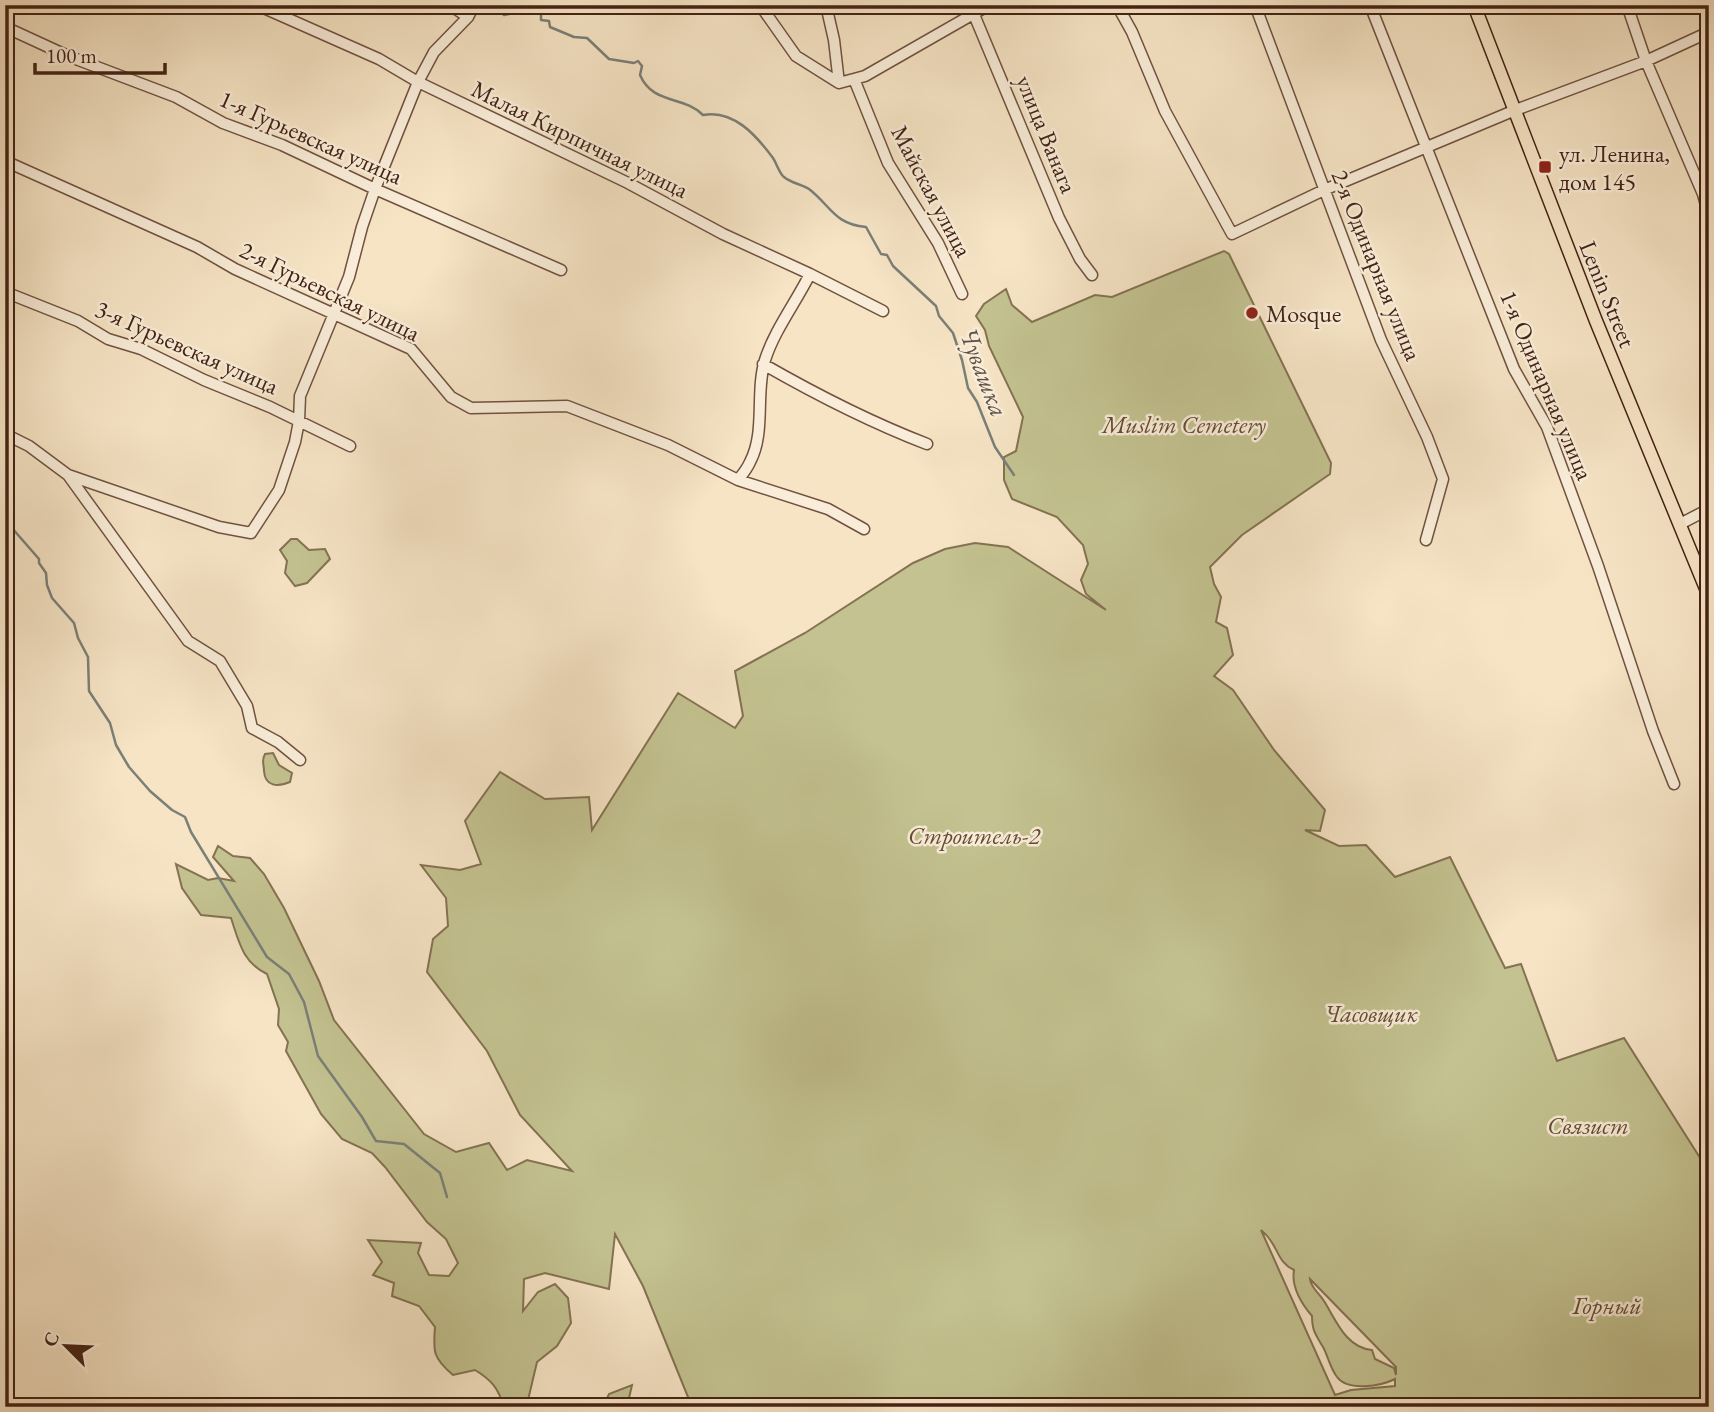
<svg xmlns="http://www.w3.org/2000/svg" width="1714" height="1412" viewBox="0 0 1714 1412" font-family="'EB Garamond',serif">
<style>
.green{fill:#c3c290;stroke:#847252;stroke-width:2;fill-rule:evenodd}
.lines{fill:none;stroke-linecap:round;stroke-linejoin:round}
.stream{stroke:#7a7f78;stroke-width:2.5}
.minor-casing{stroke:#705240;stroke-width:13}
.major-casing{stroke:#442214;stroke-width:15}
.minor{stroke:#f9edd9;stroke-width:10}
.major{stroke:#f6e4c5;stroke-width:12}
.poi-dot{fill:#8f2418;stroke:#f9edd9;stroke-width:2.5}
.labels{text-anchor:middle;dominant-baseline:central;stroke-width:5;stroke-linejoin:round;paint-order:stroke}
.street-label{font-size:24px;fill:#442214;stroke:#f9edd9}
.poi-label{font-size:24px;fill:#442214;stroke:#f9edd9;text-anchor:start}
.park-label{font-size:24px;font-style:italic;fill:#644a33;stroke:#f9edd9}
.water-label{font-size:26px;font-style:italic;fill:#5f5046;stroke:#f9edd9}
</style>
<rect width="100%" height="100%" fill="#f6e4c5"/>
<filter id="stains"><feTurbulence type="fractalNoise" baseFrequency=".00286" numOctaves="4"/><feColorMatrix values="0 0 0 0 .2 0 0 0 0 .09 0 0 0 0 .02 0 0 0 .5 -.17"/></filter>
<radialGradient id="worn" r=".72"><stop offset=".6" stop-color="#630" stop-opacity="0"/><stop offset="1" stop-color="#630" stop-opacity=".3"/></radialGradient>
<path class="green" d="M 1224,251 L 1229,254 L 1331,463 L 1330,474 L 1242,535 L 1210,567 L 1214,584 L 1221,597 L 1216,622 L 1227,628 L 1233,655 L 1214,676 L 1233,690 L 1274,750 L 1325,810 L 1320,831 L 1305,830 L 1339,846 L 1366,845 L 1395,877 L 1450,857 L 1505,968 L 1521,964 L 1557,1061 L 1624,1038 L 1709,1172 L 1709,1407 L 692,1407 L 643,1286 L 615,1234 L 609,1289 L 545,1273 L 524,1279 L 523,1311 L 538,1292 L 555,1284 L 568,1298 L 571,1323 L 557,1346 L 537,1362 L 528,1400 L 532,1407 L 503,1407 C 500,1389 490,1379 475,1370 L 453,1375 C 433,1358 433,1352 435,1327 L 419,1306 L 392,1296 L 394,1283 L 373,1275 L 382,1262 L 368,1240 L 421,1243 L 418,1253 L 429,1275 L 449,1276 L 458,1263 L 446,1239 L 427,1222 L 385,1167 L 372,1153 L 342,1139 L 321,1114 L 286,1051 L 288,1042 L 278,1025 L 279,1009 L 267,974 C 243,963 239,942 231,918 L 201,915 L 182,888 L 176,864 L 208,880 L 218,878 L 234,881 L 213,857 L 218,846 L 233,856 L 250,858 L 264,874 L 284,908 L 319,981 L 334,1020 L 424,1134 L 456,1152 L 489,1143 L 507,1170 L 527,1160 L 572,1171 L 520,1115 L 487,1051 L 427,972 L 433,939 L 448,926 L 446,898 L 421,865 L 460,870 L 481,864 L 465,821 L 500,772 L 545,799 L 589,797 L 592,830 L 678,693 L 735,728 L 743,716 L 735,671 L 805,633 L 913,563 L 945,549 L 975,543 L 1008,547 L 1106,610 L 1086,594 L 1081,580 L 1088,564 L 1083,545 L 1057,517 L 1012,499 L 1004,480 L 1004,457 L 1016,451 L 1023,417 L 989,346 L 985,330 L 976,316 L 984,304 L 1006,289 L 1012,305 L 1032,322 L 1095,295 L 1112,297 ZM 1261,1230 C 1279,1244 1275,1261 1294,1270 C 1291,1287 1301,1303 1312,1316 C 1312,1331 1316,1335 1323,1347 C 1328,1356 1330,1368 1337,1377 C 1348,1392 1381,1386 1395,1379 L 1395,1386 L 1351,1390 L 1335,1395 ZM 1310,1279 L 1396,1367 L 1396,1375 L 1394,1368 L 1375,1359 L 1372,1350 C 1346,1348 1336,1320 1324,1301 C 1319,1293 1311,1288 1310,1279 Z
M 291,539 L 297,539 L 309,550 L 325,549 L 330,559 L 307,583 L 295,586 L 285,573 L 287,561 L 280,550 Z
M 273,753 L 279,765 L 292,773 L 290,782 C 278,787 265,787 264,771 C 264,763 261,761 265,754 Z
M 632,1385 L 627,1407 L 616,1407 L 617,1403 L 604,1404 L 609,1394 Z"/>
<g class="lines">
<path class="stream" d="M 483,5 L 487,8 L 494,6 L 504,15 L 514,13 L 523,5
M 541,5 L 541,20 L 549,21 L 550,27 L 574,37 L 587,38 L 609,59 L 634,63 L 638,61 L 642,66 L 640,75 C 653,105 683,95 703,115 C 733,109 756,135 773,158 C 777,164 779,173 784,177 C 791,183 801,184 809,189 C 831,206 834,224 866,227 L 881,254 L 887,255 L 893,266 L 936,306 L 939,316 L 953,333 L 962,360 L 968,388 L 977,402 L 995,447 L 1014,475
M 5,520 L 39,559 L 39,563 L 46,573 L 47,585 L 52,598 L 74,623 L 78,638 L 88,657 L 89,691 L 110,723 L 116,745 L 129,767 L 150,791 L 172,810 L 185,817 L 191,832 L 267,957 L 289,974 L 304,1002 L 318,1056 L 362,1117 L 376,1141 L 404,1144 L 440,1173 L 447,1197"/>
<defs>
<path id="minor" d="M 257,5 L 379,59 L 418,82 L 628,183 L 723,234 L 810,274 L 883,311
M 450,5 L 468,17
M 760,5 L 796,56 L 839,83
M 826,5 L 834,40 L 839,83 L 854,79 L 888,163 L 938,243 L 962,294
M 970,5 L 1059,218 L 1080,259 L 1092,275
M 1117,5 L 1132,32 L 1165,111 L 1232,234 L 1324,190 L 1513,111 L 1646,61 L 1709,32
M 1255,5 L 1381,340 L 1427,437 L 1443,479 L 1426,540
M 1370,5 L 1514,369 L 1547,427 L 1598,566 L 1653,731 L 1674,784
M 1627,5 L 1646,61 L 1703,194 L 1709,216
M 5,27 L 68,56 L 176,97 L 223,123 L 282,145 L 375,189 L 561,270
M 854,79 L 865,76 L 989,5
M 5,161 L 197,247 L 235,269 L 411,349 L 451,397 L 471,408 L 567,406 L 668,445 L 738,480 L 828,509 L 864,529
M 5,292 L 78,321 L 108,339 L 141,349 L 204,380 L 270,407 L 350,446
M 763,364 C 817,395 870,422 927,444
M 5,434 L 29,446 L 68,475 L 219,527 L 251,533 L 279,490 L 295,442 L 299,421 L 300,396 L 349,277 L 362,227 L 375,189 L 418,82 L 434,52 L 468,17 L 474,5
M 68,475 L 188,641 L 220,661 L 247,706 L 252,728 L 278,742 L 300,760
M 738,480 C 742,475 747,469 750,462 C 766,432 755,392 765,360 C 774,331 796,302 810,274
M 1680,524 L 1709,509"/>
<path id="major" d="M 1474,5 L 1596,321 L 1709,596"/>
</defs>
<use href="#minor" class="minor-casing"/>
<use href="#major" class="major-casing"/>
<use href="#minor" class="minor"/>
<use href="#major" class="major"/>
</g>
<g class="poi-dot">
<rect x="1538" y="160" width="14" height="14" rx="3.5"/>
<circle cx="1252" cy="313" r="7"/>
</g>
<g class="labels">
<g class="street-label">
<text transform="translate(1047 134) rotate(68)">улица Ванага</text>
<text transform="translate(311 137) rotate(24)">1-я Гурьевская улица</text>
<text transform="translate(580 139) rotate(26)">Малая Кирпичная улица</text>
<text transform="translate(932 191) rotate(62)">Майская улица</text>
<text transform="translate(1377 265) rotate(68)">2-я Одинарная улица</text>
<text transform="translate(330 291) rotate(26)">2-я Гурьевская улица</text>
<text transform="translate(1608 294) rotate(68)">Lenin Street</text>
<text transform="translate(187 347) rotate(24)">3-я Гурьевская улица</text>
<text transform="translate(1547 385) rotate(67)">1-я Одинарная улица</text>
</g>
<g class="poi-label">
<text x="1559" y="153">ул. Ленина,<tspan x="1559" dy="28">дом 145</tspan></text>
<text x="1266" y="313">Mosque</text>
</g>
<g class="park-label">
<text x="1184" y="424">Muslim Cemetery</text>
<text x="974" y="835">Строитель-2</text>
<text x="1371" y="1013">Часовщик</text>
<text x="1588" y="1125">Связист</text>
<text x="1607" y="1305">Горный</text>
</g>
<g class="water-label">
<text transform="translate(984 372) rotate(69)">Чувашка</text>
</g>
</g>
<rect width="1714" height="1412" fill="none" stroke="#f6e4c5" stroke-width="28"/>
<rect x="7" y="7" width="1700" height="1398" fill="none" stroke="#442214" stroke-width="3.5"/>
<rect x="14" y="14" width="1686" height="1384" fill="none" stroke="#442214" stroke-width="2"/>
<g transform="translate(66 1346) rotate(294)" stroke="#f9edd9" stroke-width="5" paint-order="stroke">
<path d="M0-5L12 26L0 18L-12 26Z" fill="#442214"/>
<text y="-10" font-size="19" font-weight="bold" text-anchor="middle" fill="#442214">С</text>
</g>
<path d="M35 63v10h130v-10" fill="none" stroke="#442214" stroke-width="3.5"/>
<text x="46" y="63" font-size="21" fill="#442214" stroke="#f9edd9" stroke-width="5" paint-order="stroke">100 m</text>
<rect width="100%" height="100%" filter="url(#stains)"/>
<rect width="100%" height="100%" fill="url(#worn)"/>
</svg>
